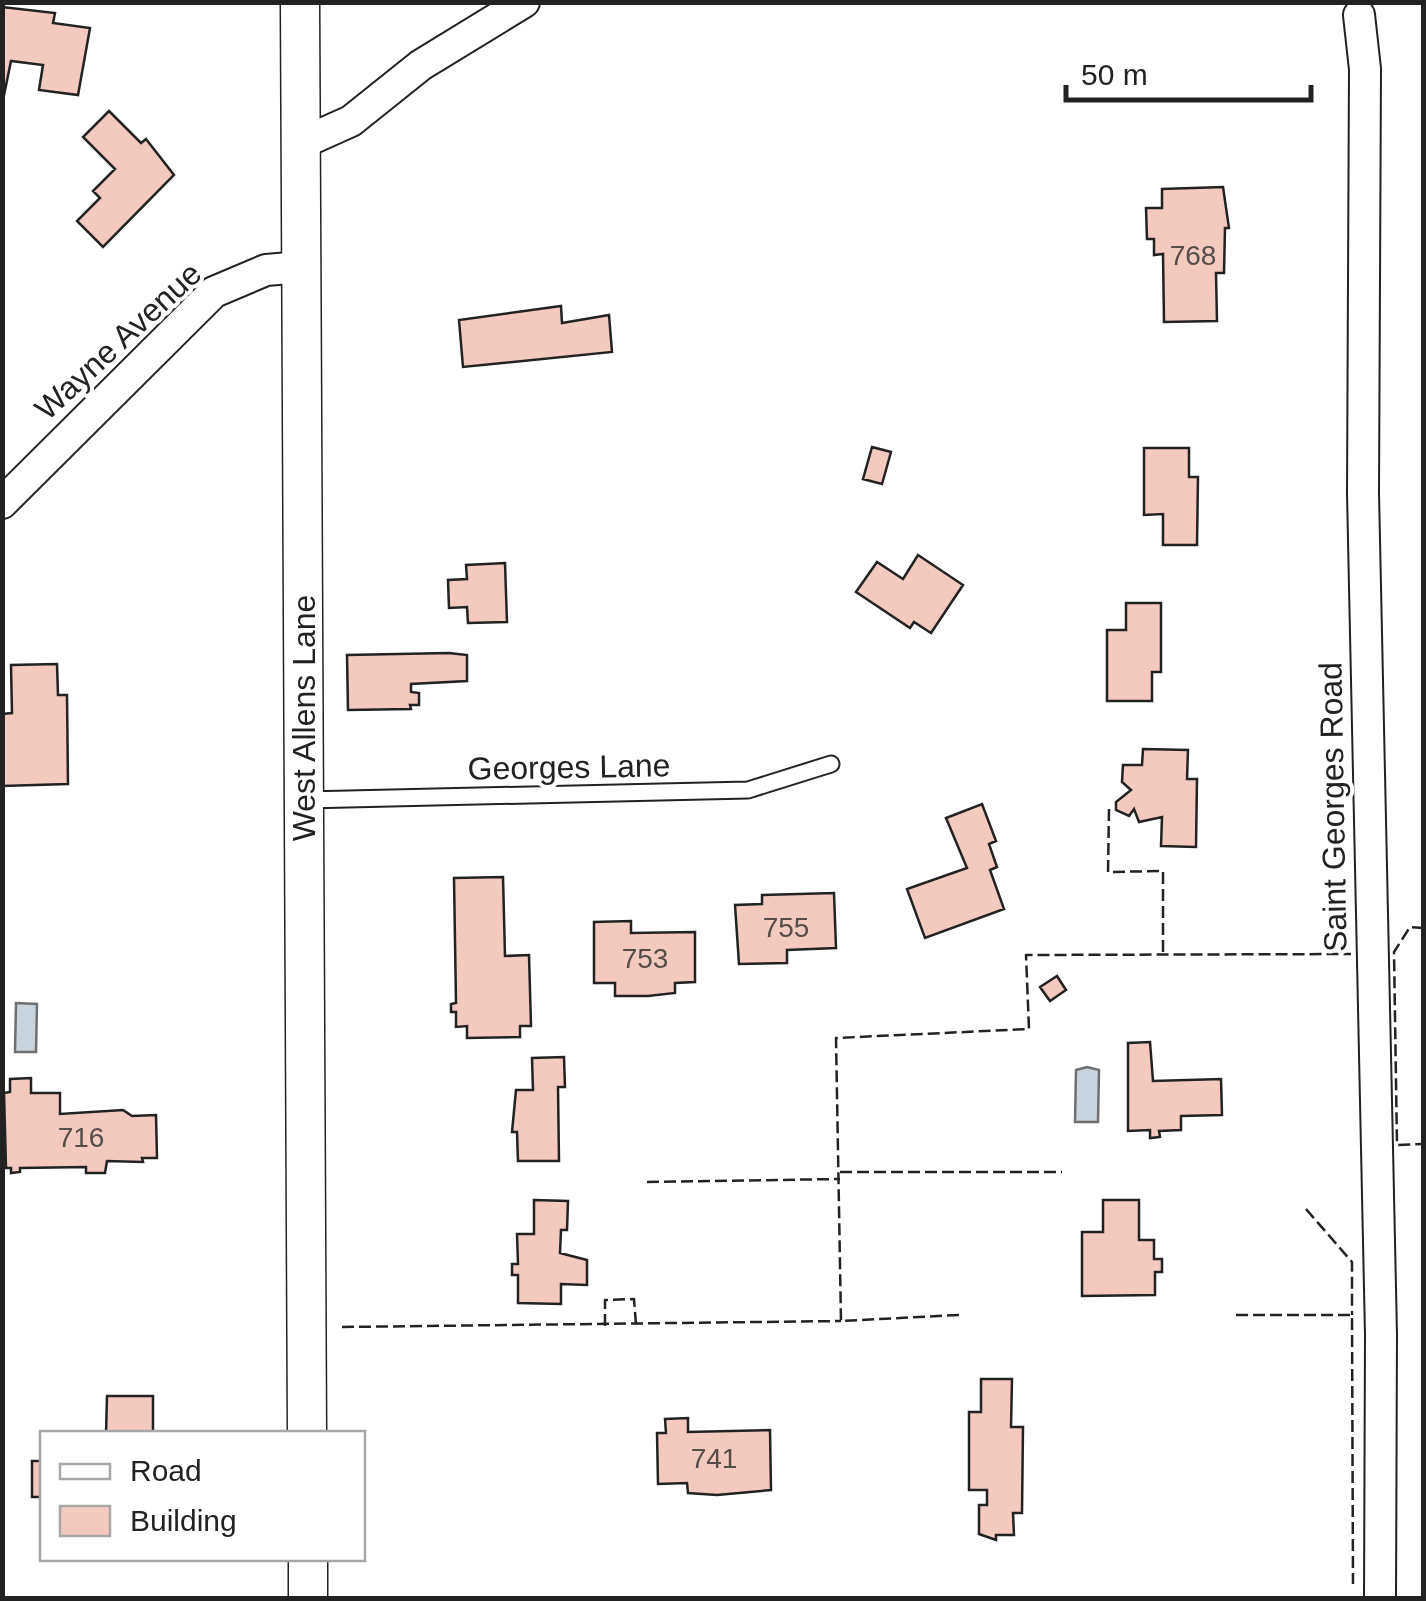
<svg xmlns="http://www.w3.org/2000/svg" width="1426" height="1601" viewBox="0 0 1426 1601" font-family="Arial,sans-serif">
<style>
.water{fill:#c7d3dd;stroke:#6f6f6f;stroke-width:2.5}
.building{fill:#f3c9c0;stroke:#222;stroke-width:2.5}
.lines{fill:none;stroke-linecap:round;stroke-linejoin:round}
.service-casing{stroke:#222;stroke-width:19}
.minor-casing{stroke:#222;stroke-width:34}
.tertiary-casing{stroke:#222;stroke-width:41}
.service{stroke:#fff;stroke-width:15}
.minor{stroke:#fff;stroke-width:30}
.tertiary{stroke:#fff;stroke-width:38}
.fence{stroke:#222;stroke-width:2.5;stroke-dasharray:12 5;stroke-linecap:butt}
.labels{text-anchor:middle;dominant-baseline:central;stroke-width:8;stroke-linejoin:round;paint-order:stroke}
.number-label{font-size:28px;fill:#564c4a}
.street-label{font-size:32px;fill:#222;stroke:#fff}
</style>
<rect width="100%" height="100%" fill="#fff"/>
<path class="water" d="M 16,1003 L 37,1004 L 36,1052 L 15,1052 Z
M 1087,1067 L 1099,1070 L 1098,1122 L 1075,1122 L 1076,1070 Z"/>
<path class="building" d="M 2,7 L 55,13 L 53,23 L 90,28 L 78,95 L 39,90 L 43,65 L 11,61 L 2,105 Z
M 109,111 L 141,143 L 146,139 L 174,175 L 103,247 L 77,221 L 100,198 L 93,191 L 115,169 L 83,137 Z
M 1223,187 L 1229,228 L 1225,228 L 1224,273 L 1216,273 L 1217,321 L 1164,322 L 1163,254 L 1154,255 L 1154,239 L 1147,239 L 1146,208 L 1162,208 L 1162,189 Z
M 561,306 L 562,323 L 609,315 L 612,352 L 463,367 L 459,320 Z
M 872,447 L 891,452 L 882,484 L 863,479 Z
M 1144,448 L 1189,448 L 1189,477 L 1198,477 L 1197,545 L 1163,545 L 1163,514 L 1144,515 Z
M 918,555 L 963,585 L 931,633 L 914,622 L 910,628 L 856,592 L 877,562 L 903,579 Z
M 505,563 L 507,622 L 468,623 L 467,607 L 449,608 L 448,580 L 467,579 L 466,565 Z
M 1126,603 L 1161,603 L 1161,672 L 1152,672 L 1152,701 L 1107,701 L 1107,630 L 1126,630 Z
M 449,653 L 467,655 L 467,681 L 411,684 L 411,692 L 419,693 L 419,705 L 410,705 L 411,709 L 348,710 L 347,655 Z
M 57,664 L 58,695 L 67,695 L 68,784 L 2,786 L 2,714 L 12,713 L 11,665 Z
M 1143,749 L 1188,750 L 1187,779 L 1197,779 L 1196,847 L 1161,846 L 1162,817 L 1139,822 L 1134,809 L 1129,816 L 1116,810 L 1116,802 L 1131,790 L 1122,782 L 1123,765 L 1142,765 Z
M 982,804 L 996,841 L 989,844 L 997,867 L 990,870 L 1004,909 L 925,938 L 907,889 L 967,868 L 946,818 Z
M 503,877 L 505,956 L 529,955 L 531,1026 L 520,1026 L 520,1037 L 467,1038 L 467,1026 L 456,1027 L 456,1012 L 451,1012 L 451,1004 L 456,1003 L 454,878 Z
M 834,893 L 836,948 L 787,950 L 787,963 L 739,964 L 735,905 L 762,904 L 762,895 Z
M 631,921 L 631,933 L 695,932 L 695,982 L 675,983 L 675,993 L 648,996 L 615,996 L 615,983 L 594,983 L 594,922 Z
M 1057,976 L 1066,990 L 1050,1001 L 1040,987 Z
M 1150,1042 L 1153,1081 L 1221,1079 L 1222,1115 L 1181,1116 L 1181,1130 L 1159,1131 L 1160,1137 L 1150,1138 L 1150,1130 L 1128,1131 L 1128,1043 Z
M 564,1057 L 565,1087 L 558,1087 L 559,1161 L 518,1161 L 517,1132 L 512,1132 L 516,1090 L 533,1090 L 532,1058 Z
M 31,1078 L 31,1093 L 60,1093 L 60,1114 L 123,1110 L 132,1116 L 156,1115 L 157,1158 L 142,1158 L 143,1162 L 107,1161 L 105,1173 L 86,1173 L 86,1167 L 20,1168 L 20,1172 L 11,1173 L 11,1168 L 6,1168 L 4,1093 L 10,1092 L 10,1079 Z
M 534,1200 L 568,1201 L 567,1230 L 561,1230 L 560,1253 L 587,1260 L 587,1285 L 561,1284 L 561,1304 L 518,1303 L 518,1275 L 512,1275 L 512,1264 L 518,1264 L 517,1234 L 534,1234 Z
M 1103,1200 L 1139,1200 L 1139,1240 L 1154,1240 L 1154,1259 L 1162,1259 L 1162,1272 L 1155,1272 L 1155,1295 L 1082,1296 L 1082,1232 L 1103,1232 Z
M 981,1379 L 1012,1379 L 1011,1427 L 1023,1427 L 1022,1513 L 1013,1513 L 1014,1535 L 996,1535 L 996,1540 L 979,1534 L 979,1505 L 987,1505 L 987,1490 L 969,1490 L 969,1412 L 981,1412 Z
M 107,1396 L 153,1396 L 153,1434 L 106,1434 Z
M 688,1418 L 688,1432 L 770,1430 L 771,1490 L 717,1495 L 688,1493 L 687,1483 L 658,1484 L 657,1433 L 666,1433 L 665,1419 Z
M 32,1461 L 42,1461 L 42,1497 L 32,1497 Z"/>
<g class="lines">
<defs>
<path id="service" d="M 305,800 L 748,790 L 831,764"/>
<path id="minor" d="M 1359,15 L 1365,69 L 1363,493 L 1381,1335 L 1380,1598
M 302,143 L 351,121 L 421,65 L 524,2
M 2,503 L 214,292 L 266,270 L 302,267"/>
<path id="tertiary" d="M 300,2 L 307,1434
M 308,1558 L 308,1598"/>
</defs>
<use href="#service" class="service-casing"/>
<use href="#minor" class="minor-casing"/>
<use href="#tertiary" class="tertiary-casing"/>
<use href="#service" class="service"/>
<use href="#minor" class="minor"/>
<use href="#tertiary" class="tertiary"/>
<path class="fence" d="M 1109,809 L 1108,872 L 1163,871 L 1163,954
M 1424,928 L 1410,927 L 1394,952 L 1397,1145 L 1424,1144
M 840,1172 L 1062,1172
M 647,1182 L 840,1179
M 1306,1209 L 1352,1262 L 1352,1315
M 959,1315 L 841,1321 L 836,1038 L 1029,1029 L 1026,955 L 1351,954
M 1236,1315 L 1352,1315 L 1353,1584
M 605,1326 L 605,1300 L 634,1299 L 636,1325
M 342,1327 L 841,1321"/>
</g>
<g class="labels">
<g class="number-label">
<text x="1193" y="255">768</text>
<text x="786" y="927">755</text>
<text x="645" y="958">753</text>
<text x="81" y="1137">716</text>
<text x="714" y="1458">741</text>
</g>
<g class="street-label">
<text transform="translate(118 341) rotate(-43)">Wayne Avenue</text>
<text transform="translate(304 718) rotate(-90)">West Allens Lane</text>
<text transform="translate(569 767) rotate(-1)">Georges Lane</text>
<text transform="translate(1333 807) rotate(-91)">Saint Georges Road</text>
</g>
</g>
<rect width="1426" height="1601" fill="none" stroke="#222222" stroke-width="10"/>
<rect x="40" y="1431" width="325" height="130" fill="#ffffff" stroke="#a7a7a7" stroke-width="2.5"/>
<rect x="60" y="1464" width="50" height="15" fill="#ffffff" stroke="#a7a7a7" stroke-width="2.5"/>
<text x="130" y="1481" font-size="30" fill="#222222">Road</text>
<rect x="60" y="1506" width="50" height="30" fill="#f3c9c0" stroke="#a7a7a7" stroke-width="2.5"/>
<text x="130" y="1531" font-size="30" fill="#222222">Building</text>
<path d="M1066 85v15h245v-15" fill="none" stroke="#222222" stroke-width="5"/>
<text x="1081" y="85" font-size="30" fill="#222222" stroke="#ffffff" stroke-width="8" paint-order="stroke">50 m</text>
</svg>
